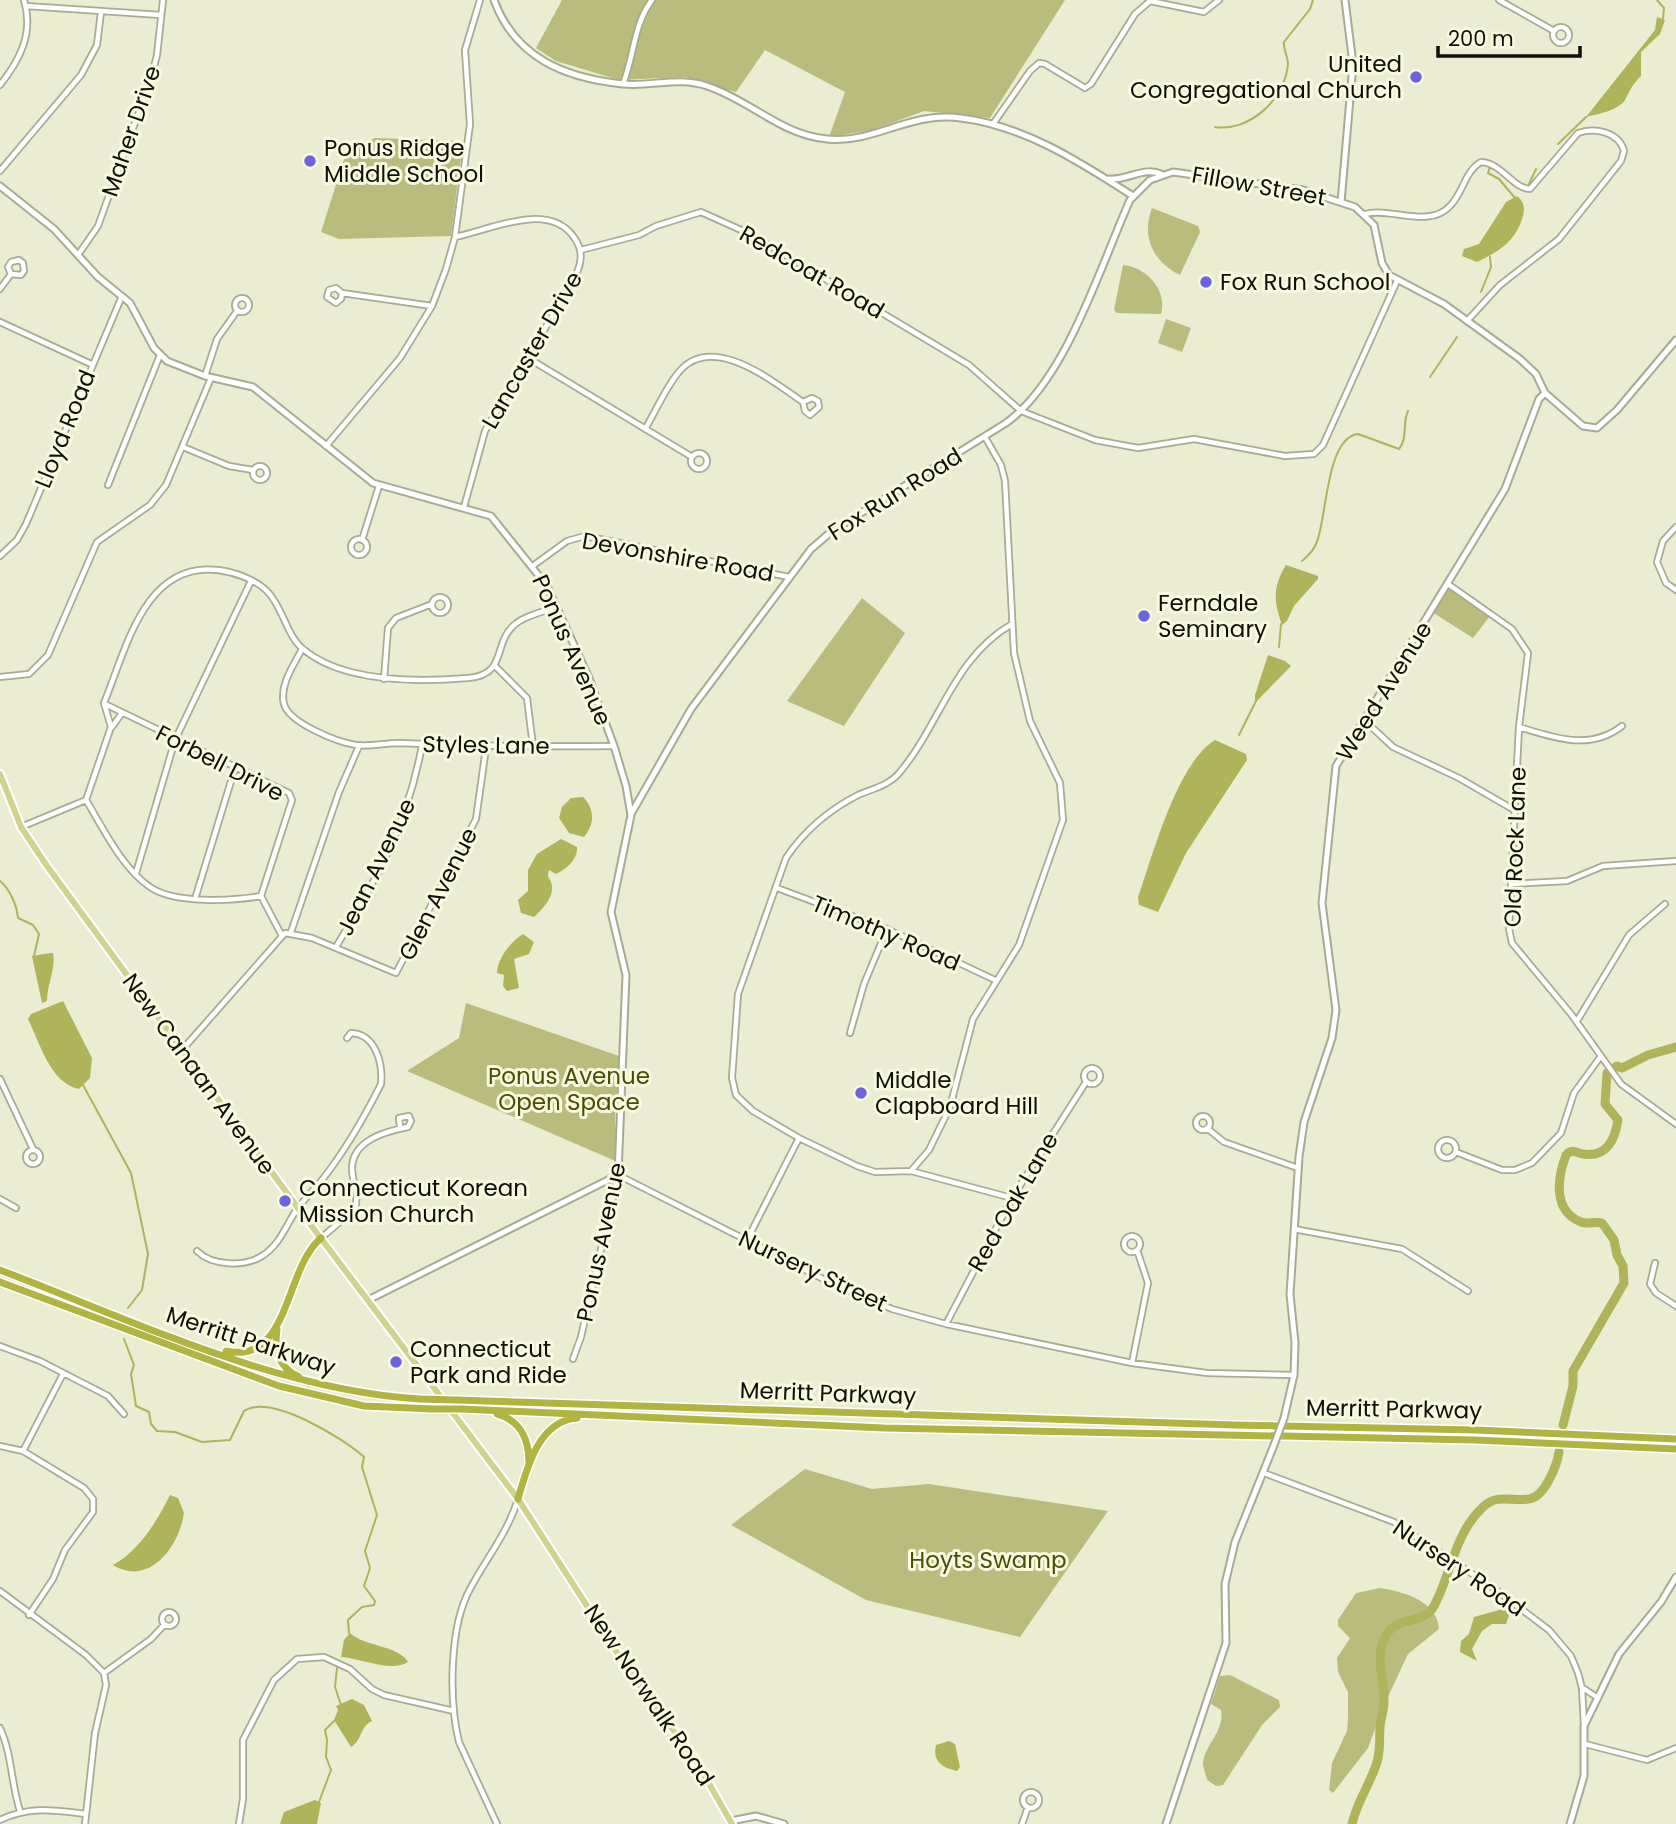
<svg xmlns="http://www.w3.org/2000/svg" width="1676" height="1824" viewBox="0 0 1676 1824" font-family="Poppins,sans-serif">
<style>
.green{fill:#b9bc7d}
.water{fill:#afb35a}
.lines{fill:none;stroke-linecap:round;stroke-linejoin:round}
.stream{stroke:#afb35a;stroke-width:2}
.river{stroke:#afb35a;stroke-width:9}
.minor-casing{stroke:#a8aa91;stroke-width:8}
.tertiary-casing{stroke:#a8aa91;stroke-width:9}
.secondary-casing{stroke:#a8aa91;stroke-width:9}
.primary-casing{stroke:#fff;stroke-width:10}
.motorway-casing{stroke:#fff;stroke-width:10}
.minor{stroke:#fff;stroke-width:4.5}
.tertiary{stroke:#fff;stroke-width:5}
.secondary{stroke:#fff;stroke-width:5}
.primary{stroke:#d0d28d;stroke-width:6}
.motorway{stroke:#b1b441;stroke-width:7}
.secondary-bridge-casing{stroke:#a8aa91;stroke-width:9;stroke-linecap:butt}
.motorway-bridge-casing{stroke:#fff;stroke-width:10;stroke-linecap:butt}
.secondary-bridge{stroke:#fff;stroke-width:5}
.motorway-bridge{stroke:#b1b441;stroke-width:7}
.poi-dot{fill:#6d63dd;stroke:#f8fae0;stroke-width:2.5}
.labels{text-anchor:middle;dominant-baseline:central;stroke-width:6;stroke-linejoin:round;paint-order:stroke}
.poi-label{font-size:23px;fill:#0f0f07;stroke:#f8fae0;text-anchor:start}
.street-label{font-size:23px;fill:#0f0f07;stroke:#f8fae0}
.park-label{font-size:23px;fill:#4b4c05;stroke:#f8fae0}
</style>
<rect width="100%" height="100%" fill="#ebedd3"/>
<path class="green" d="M 562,0 L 1065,0 L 990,118 L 924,111 L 872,130 L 829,137 L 845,92 L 765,50 L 736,92 L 685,77 L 619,80 L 556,61 L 536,48 Z
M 375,138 L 463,141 L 451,236 L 339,239 L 321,232 L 347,150 Z
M 1152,208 L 1198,226 L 1200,232 L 1180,275 C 1153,262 1141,236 1152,208 Z
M 1123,265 C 1146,267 1168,290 1161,314 L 1117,313 L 1114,310 Z
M 1166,319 L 1191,328 L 1182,352 L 1158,343 Z
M 1447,587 L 1490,616 L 1473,638 L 1432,612 Z
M 862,598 L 905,633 L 844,726 L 787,701 Z
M 466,1003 L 619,1056 L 615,1121 L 620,1163 L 407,1071 L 459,1038 Z
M 805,1469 L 872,1489 L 929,1484 L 1108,1511 L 1020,1637 L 866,1600 L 731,1525 Z
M 1380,1588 C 1405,1592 1437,1601 1439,1629 L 1408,1654 L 1384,1705 L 1368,1748 L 1333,1793 L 1329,1790 L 1332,1763 L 1347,1731 L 1348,1719 L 1348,1692 L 1338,1672 L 1337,1658 L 1350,1638 L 1338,1626 L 1338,1620 L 1356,1593 Z
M 1230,1675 L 1279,1700 L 1280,1707 L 1262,1725 L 1223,1785 L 1216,1786 L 1207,1780 C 1206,1775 1203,1768 1203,1763 C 1205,1744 1225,1731 1221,1710 L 1211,1704 L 1220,1676 Z"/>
<path class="water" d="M 1657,17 L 1665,20 L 1660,34 L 1641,52 L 1641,76 C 1633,84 1631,88 1626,98 C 1621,110 1598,114 1586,117 L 1655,30 Z
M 1517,196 C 1524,202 1525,207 1523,216 C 1516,241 1500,251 1477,262 L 1462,256 L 1464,249 L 1479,244 L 1506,202 Z
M 1286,565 L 1318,576 L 1318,579 L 1294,606 L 1287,621 L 1282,625 C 1275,604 1271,589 1286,565 Z
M 1268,655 L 1285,661 L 1291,666 L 1255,703 L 1255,695 Z
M 1215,740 L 1246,754 L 1247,760 L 1186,853 L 1158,912 L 1139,905 L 1138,897 C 1153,855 1177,763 1215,740 Z
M 583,797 C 595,809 595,824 584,837 L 569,833 L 559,818 L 562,807 L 571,798 Z
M 561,839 L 577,847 C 578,859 567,869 556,874 L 549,870 C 546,879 551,878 552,886 C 553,899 542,909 534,917 L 521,913 L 518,900 L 528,891 L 528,870 L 537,854 Z
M 523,934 L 534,942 L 529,954 L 514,959 L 519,988 L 507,991 L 503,986 L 504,975 L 497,973 C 497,959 511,941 523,934 Z
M 50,953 L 53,953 C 56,968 47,985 47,1001 L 42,1003 L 32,956 Z
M 63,1001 L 92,1058 L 90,1078 L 79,1089 C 50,1083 40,1043 28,1019 L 31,1014 Z
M 170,1495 L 178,1498 L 184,1513 C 179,1548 148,1587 113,1565 C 140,1550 157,1521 170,1495 Z
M 1506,1608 L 1510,1613 L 1506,1624 L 1492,1624 L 1482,1631 L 1472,1649 L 1477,1661 L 1460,1652 L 1461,1641 L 1469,1634 L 1474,1617 Z
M 350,1633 C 365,1647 398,1645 408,1662 C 392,1673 360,1658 341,1657 L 344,1640 Z
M 352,1699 L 364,1705 L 372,1721 C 361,1725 361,1742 351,1747 L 334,1720 L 338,1710 L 336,1706 Z
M 949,1741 L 955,1744 L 960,1767 L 957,1771 C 942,1768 932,1761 936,1745 Z
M 315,1800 L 321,1803 L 317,1824 L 280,1824 L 284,1812 Z"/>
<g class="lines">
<path class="stream" d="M 1657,0 L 1664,8 L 1663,19
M 1215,127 C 1249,132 1285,100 1288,64 C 1288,56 1283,50 1284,42 L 1310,9 L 1313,0
M 1558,144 L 1586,117
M 1490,167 L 1488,173 L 1499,179 L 1515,198
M 1529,184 L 1536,169
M 1481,292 L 1491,267 L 1490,257
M 1430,377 L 1457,337
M 1302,561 C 1308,556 1313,551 1316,544 C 1327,522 1325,438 1358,434 L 1399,449 C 1408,438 1402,424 1408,411
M 1279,647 L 1281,624
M 1239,735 L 1256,701
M 0,881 C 10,889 17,906 18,918 L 33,925 L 39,934 L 34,956
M 83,1085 L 131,1173 L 148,1254 L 142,1290 L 128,1308
M 124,1339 L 134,1365 L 131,1374 L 136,1406 L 149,1412 L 151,1424 L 157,1431 L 175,1432 L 202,1442 L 230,1440 L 244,1411 C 271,1393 344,1439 364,1457 L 362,1467 L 377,1515 L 365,1551 L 370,1568 L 364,1586 L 375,1601 L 374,1605 L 362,1607 L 348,1620 L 349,1633
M 337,1668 L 335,1687 L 341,1705
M 319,1802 L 331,1770 L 326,1757 L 327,1740 L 325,1730 L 334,1721"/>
<path class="river" d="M 1568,1153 C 1575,1149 1576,1153 1583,1154 C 1607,1158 1615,1139 1618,1120 L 1605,1104 L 1607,1073 L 1617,1066 L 1622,1068 L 1648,1055 L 1676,1047
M 1563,1425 L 1573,1386 L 1573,1371 L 1624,1283 L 1623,1266 L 1617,1255 L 1614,1240 L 1602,1223 C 1594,1221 1589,1225 1581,1222 C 1553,1211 1557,1179 1566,1155
M 1352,1824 C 1357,1802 1369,1786 1376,1765 C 1381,1753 1379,1741 1380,1728 C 1380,1720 1384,1711 1384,1702 C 1385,1677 1372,1652 1389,1631 C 1401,1616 1424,1624 1434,1606 C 1451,1575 1454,1534 1483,1507 C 1498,1493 1512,1502 1529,1499 C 1545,1497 1557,1465 1559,1452"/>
<defs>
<path id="minor" d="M 1499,0 L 1554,31
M 26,6 L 161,15
M1553 35a8 8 0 1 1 16 0a8 8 0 1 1-16 0Z
M 623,84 C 634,56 634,23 652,0
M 0,85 C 20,60 34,33 24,0
M 993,124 L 1030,71 L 1039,63 L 1045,64 L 1085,88 L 1091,84 L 1135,14 L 1150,1 L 1204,12 L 1219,0
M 0,171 L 81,75 L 97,45 L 101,12
M 1365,214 C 1392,207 1429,229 1450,206 C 1463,193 1465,171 1481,162 C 1502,163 1512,188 1530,189 L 1578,133 C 1595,127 1619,132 1624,151 L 1621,161 L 1559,239 L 1500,285 L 1467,321
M 455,237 C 490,230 547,201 573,236 C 584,250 582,262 575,277 L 485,431 L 464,507
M 581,250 L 639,235 L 656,226 L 701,212 L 750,234 L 969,365 L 1021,411 L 1095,440 L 1138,448 L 1194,439 L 1285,456 L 1314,454 L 1323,445 L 1397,281
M 78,255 L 98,226 L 151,78 L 157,55 L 163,0
M 0,289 L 11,274 L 8,267 L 11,262 L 19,260 L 23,263 L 24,271 L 21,275 L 11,274
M 342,293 L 341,299 L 336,303 L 327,297 L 329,290 L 336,288 L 342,293 L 432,306
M235 305a7 7 0 1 1 14 0a7 7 0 1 1-14 0Z
M 0,322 L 91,364
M 528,358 L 692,457
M 205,376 L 217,339 L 237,311
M 645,429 C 656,411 665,389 678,373 C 711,331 772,381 803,402 L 805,411 L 810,415 L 819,407 L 818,401 L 812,398 L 803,402
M 326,446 L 400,358 L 432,306 L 446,269 L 455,237 L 470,124 L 465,50 L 480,0
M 183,447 L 229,466 L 253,470
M691 461a8 8 0 1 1 16 0a8 8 0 1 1-16 0Z
M253 473a7 7 0 1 1 14 0a7 7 0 1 1-14 0Z
M 108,485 L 160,355
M 1676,527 L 1663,541 L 1657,562 L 1666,583 L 1676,590
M351 547a8 8 0 1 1 16 0a8 8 0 1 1-16 0Z
M 362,540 L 379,486
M 0,556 L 17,540 L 26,524 L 122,296
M 534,565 L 567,541 L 585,536 L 789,577
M 1448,584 L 1512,629 L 1528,653 L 1519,727 L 1511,884 L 1509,929 L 1512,943 L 1571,1014 L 1621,1084 L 1676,1124
M432 605a8 8 0 1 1 16 0a8 8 0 1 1-16 0Z
M 302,649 C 294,665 279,685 284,704 C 289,723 337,742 356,745 C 369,747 385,743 399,743 C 471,746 542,747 614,746
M 495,666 L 527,698 L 533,746
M 0,677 L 29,674 L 48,655 L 97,542 L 150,505 L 166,485 L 211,378
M 384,679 L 388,628 L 396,618 L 432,604
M 104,703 C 126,650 144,561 218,570 C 234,572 255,579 267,591 C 283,607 286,635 303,649 C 343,683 418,682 468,678 C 507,675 493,645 513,626 C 523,616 543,612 557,607
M 104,703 L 111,727 L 86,800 C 103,828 122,868 150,887 C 174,904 233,901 261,896
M 105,704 L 289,793 L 292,800 L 261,896
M 1365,721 L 1393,747 L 1459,778 L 1516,811
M 112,727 L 122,713
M 1519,727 C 1555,738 1590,751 1622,726
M 21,827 L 86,800
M 136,873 L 175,740 L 251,581
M 1511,884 L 1567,881 L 1603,866 L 1676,861
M 777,888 L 887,929 L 995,980
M 261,896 L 281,934
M 195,899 L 235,768
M 291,932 L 339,792 L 359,746
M 336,947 C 376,880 408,823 422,745
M 1577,1021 L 1629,935 L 1665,904
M 850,1033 L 864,984 L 887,929
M 182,1050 L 285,933 L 312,938 L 396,973 L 476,819 L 486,748
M1084 1076a8 8 0 1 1 16 0a8 8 0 1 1-16 0Z
M 0,1079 L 33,1149
M1196 1123a7 7 0 1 1 14 0a7 7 0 1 1-14 0Z
M 1208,1129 L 1224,1142 L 1298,1168
M1438 1149a9 9 0 1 1 18 0a9 9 0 1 1-18 0Z
M26 1157a7 7 0 1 1 14 0a7 7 0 1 1-14 0Z
M 1456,1152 L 1502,1170 L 1515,1170 L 1532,1163 L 1561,1133 L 1574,1093 L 1601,1056
M 911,1171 L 929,1150 L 950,1107 L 973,1019 L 1019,945 L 1063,820 L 1060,783 L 1030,721 L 1014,653 L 1005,481 L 1001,465 L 985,437
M 1012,1198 L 911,1171 L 875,1172 L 857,1166 L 799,1138 L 753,1111 L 736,1095 L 732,1078 L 738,994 L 786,858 C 804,831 829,810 858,795 C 872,789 890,785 900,772 C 941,723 953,658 1012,624
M 0,1199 L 16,1208
M 1294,1229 L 1402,1249 L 1468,1291
M1124 1244a8 8 0 1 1 16 0a8 8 0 1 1-16 0Z
M 321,1238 L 355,1209 C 359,1194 353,1184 352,1170 C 351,1140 387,1131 408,1127 L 411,1121 L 409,1116 L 399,1118 L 400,1127
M 747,1240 L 799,1138
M 197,1251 C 212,1266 244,1267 262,1256 C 280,1245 286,1225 297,1209 C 304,1199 314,1190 322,1180 C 344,1152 365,1116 381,1084 C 383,1064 376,1034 351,1033 L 347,1038
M 1655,1263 L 1650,1284 L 1656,1293 L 1676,1306
M 946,1324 L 1012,1198 L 1086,1082
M 0,1346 L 40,1361 L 108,1396 L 124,1414
M 573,1359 L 581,1337 L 618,1175 L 829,1282 L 892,1309 L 946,1324 L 1132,1363 L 1207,1373 L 1294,1375
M 1132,1363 L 1148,1283 L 1137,1250
M 0,1446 L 23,1451 L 84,1488 L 93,1499 L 93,1512 L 65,1550 L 53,1579 L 29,1615
M 23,1451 L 63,1374
M 1264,1473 L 1394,1522 L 1492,1587 L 1549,1630 L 1571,1656 L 1578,1673 L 1582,1688 L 1584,1725
M 0,1591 L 86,1655 L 104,1673 L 106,1685 L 95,1733 L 85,1824
M162 1619a7 7 0 1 1 14 0a7 7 0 1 1-14 0Z
M 104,1673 L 151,1639 L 164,1625
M 1583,1688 L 1598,1698
M 0,1728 C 12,1754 11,1783 20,1811
M 1585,1744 L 1647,1760 L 1676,1748
M1023 1800a8 8 0 1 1 16 0a8 8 0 1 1-16 0Z
M 0,1820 C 29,1806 54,1810 86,1814
M 239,1824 L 243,1799 L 243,1740 L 274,1680 L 297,1659 L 324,1657 L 350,1669 L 372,1689 L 384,1695 L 454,1711
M 497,1824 L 459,1742 C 449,1701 449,1627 470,1589 C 486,1559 508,1532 518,1499
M 1022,1824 L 1028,1807"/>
<path id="tertiary" d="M 494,0 C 515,58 565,78 623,84 C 652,87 678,76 707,86 C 750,100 781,135 827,139 C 874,144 909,111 961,118 C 1025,126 1080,162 1133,196
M 1109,179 C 1126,181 1145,166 1161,174
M 0,186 L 54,229 L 98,277 L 130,303 L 154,348 L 167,361 L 205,376 L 253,387 L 373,483 L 491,516 L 547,586 L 589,678 L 614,746 L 626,786 L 631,815 L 611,912 L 626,975 L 618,1175 L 368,1300
M 1341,202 L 1353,64 L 1345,0
M 631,814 L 691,709 L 811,549 L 832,531 L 1006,423 C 1066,380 1100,267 1130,200 L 1150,180 L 1173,172 L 1303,190 L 1355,207 L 1374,225 L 1382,263 L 1389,275 L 1444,304 L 1520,359 L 1536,374 L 1545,393
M 731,1821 L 756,1816 L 784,1824
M 1570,1824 L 1584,1776 L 1584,1726 L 1619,1654 L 1661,1602 L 1676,1577"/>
<path id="secondary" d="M 1284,1418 L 1294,1375 L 1295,1343 L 1290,1294 L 1299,1157 L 1304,1122 L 1332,1038 L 1336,1010 L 1322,903 L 1336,766 L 1505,489 L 1539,399 L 1545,393 L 1583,426 L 1597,428 L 1617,410 L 1676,340
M 1166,1824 L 1226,1643 L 1225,1584 L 1235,1542 L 1274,1445"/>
<path id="primary" d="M 0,774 L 21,827 L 47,866 L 298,1208 L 518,1499 L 631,1674 L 695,1759 L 732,1824"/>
<path id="motorway" d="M 0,1270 C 134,1321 276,1390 420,1399
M 0,1282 L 279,1386 L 364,1406 L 432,1409
M 277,1329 C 274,1351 278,1367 299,1377
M 226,1351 C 290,1365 284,1269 321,1238
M 457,1400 L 1234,1425 L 1476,1430 L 1676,1439
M 462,1409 L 884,1428 L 1474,1440 L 1676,1449
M 497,1414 C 521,1421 529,1439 529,1463
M 518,1499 C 527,1467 539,1421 577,1418"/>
</defs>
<use href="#minor" class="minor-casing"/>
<use href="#tertiary" class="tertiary-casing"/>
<use href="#secondary" class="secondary-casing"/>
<use href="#primary" class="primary-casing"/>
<use href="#motorway" class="motorway-casing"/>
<use href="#minor" class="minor"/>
<use href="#tertiary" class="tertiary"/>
<use href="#secondary" class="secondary"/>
<use href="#primary" class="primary"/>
<use href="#motorway" class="motorway"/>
<defs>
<path id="secondary-bridge" d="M 1274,1445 L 1284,1418"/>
<path id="motorway-bridge" d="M 420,1399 L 457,1400
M 432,1409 L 462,1409"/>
</defs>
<use href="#secondary-bridge" class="secondary-bridge-casing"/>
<use href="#motorway-bridge" class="motorway-bridge-casing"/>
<use href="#secondary-bridge" class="secondary-bridge"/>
<use href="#motorway-bridge" class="motorway-bridge"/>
</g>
<g class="poi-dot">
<circle cx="1416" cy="77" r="7"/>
<circle cx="310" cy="161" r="7"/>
<circle cx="1206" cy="282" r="7"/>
<circle cx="1144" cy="616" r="7"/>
<circle cx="861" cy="1093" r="7"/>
<circle cx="285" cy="1201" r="7"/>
<circle cx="396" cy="1362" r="7"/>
</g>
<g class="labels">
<g class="poi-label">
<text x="1402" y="64" text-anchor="end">United<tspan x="1402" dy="26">Congregational Church</tspan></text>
<text x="324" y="148">Ponus Ridge<tspan x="324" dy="26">Middle School</tspan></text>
<text x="1220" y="282">Fox Run School</text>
<text x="1158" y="603">Ferndale<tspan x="1158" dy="26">Seminary</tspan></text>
<text x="875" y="1080">Middle<tspan x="875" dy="26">Clapboard Hill</tspan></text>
<text x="299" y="1188">Connecticut Korean<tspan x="299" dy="26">Mission Church</tspan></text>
<text x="410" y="1349">Connecticut<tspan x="410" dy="26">Park and Ride</tspan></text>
</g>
<g class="street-label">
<text transform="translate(131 131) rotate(-71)">Maher Drive</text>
<text transform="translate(1259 186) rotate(10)">Fillow Street</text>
<text transform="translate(812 272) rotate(30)">Redcoat Road</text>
<text transform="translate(532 350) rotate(-60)">Lancaster Drive</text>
<text transform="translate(65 429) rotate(-68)">Lloyd Road</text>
<text transform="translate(895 494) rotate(-32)">Fox Run Road</text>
<text transform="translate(678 557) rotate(10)">Devonshire Road</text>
<text transform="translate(572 650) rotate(66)">Ponus Avenue</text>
<text transform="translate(1384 691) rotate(-58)">Weed Avenue</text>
<text transform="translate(486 745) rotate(1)">Styles Lane</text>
<text transform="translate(220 763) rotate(27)">Forbell Drive</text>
<text transform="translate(1515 847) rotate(-88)">Old Rock Lane</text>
<text transform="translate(376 867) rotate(-64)">Jean Avenue</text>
<text transform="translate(438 894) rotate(-63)">Glen Avenue</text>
<text transform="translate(886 933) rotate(23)">Timothy Road</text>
<text transform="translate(199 1074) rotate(54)">New Canaan Avenue</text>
<text transform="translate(1013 1202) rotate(-60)">Red Oak Lane</text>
<text transform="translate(601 1242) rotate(-78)">Ponus Avenue</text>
<text transform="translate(813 1271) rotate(25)">Nursery Street</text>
<text transform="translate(251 1341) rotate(18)">Merritt Parkway</text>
<text transform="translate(828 1393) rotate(2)">Merritt Parkway</text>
<text transform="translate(1394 1409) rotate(1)">Merritt Parkway</text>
<text transform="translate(1459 1568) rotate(34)">Nursery Road</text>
<text transform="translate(649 1695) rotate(56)">New Norwalk Road</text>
</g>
<g class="park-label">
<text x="569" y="1076">Ponus Avenue<tspan x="569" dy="26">Open Space</tspan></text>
<text x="988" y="1560">Hoyts Swamp</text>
</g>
</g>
<path d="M1438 46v10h142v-10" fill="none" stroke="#0f0f07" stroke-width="3.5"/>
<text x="1448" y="46" font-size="21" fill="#0f0f07" stroke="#f8fae0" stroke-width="5" paint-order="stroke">200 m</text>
</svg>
